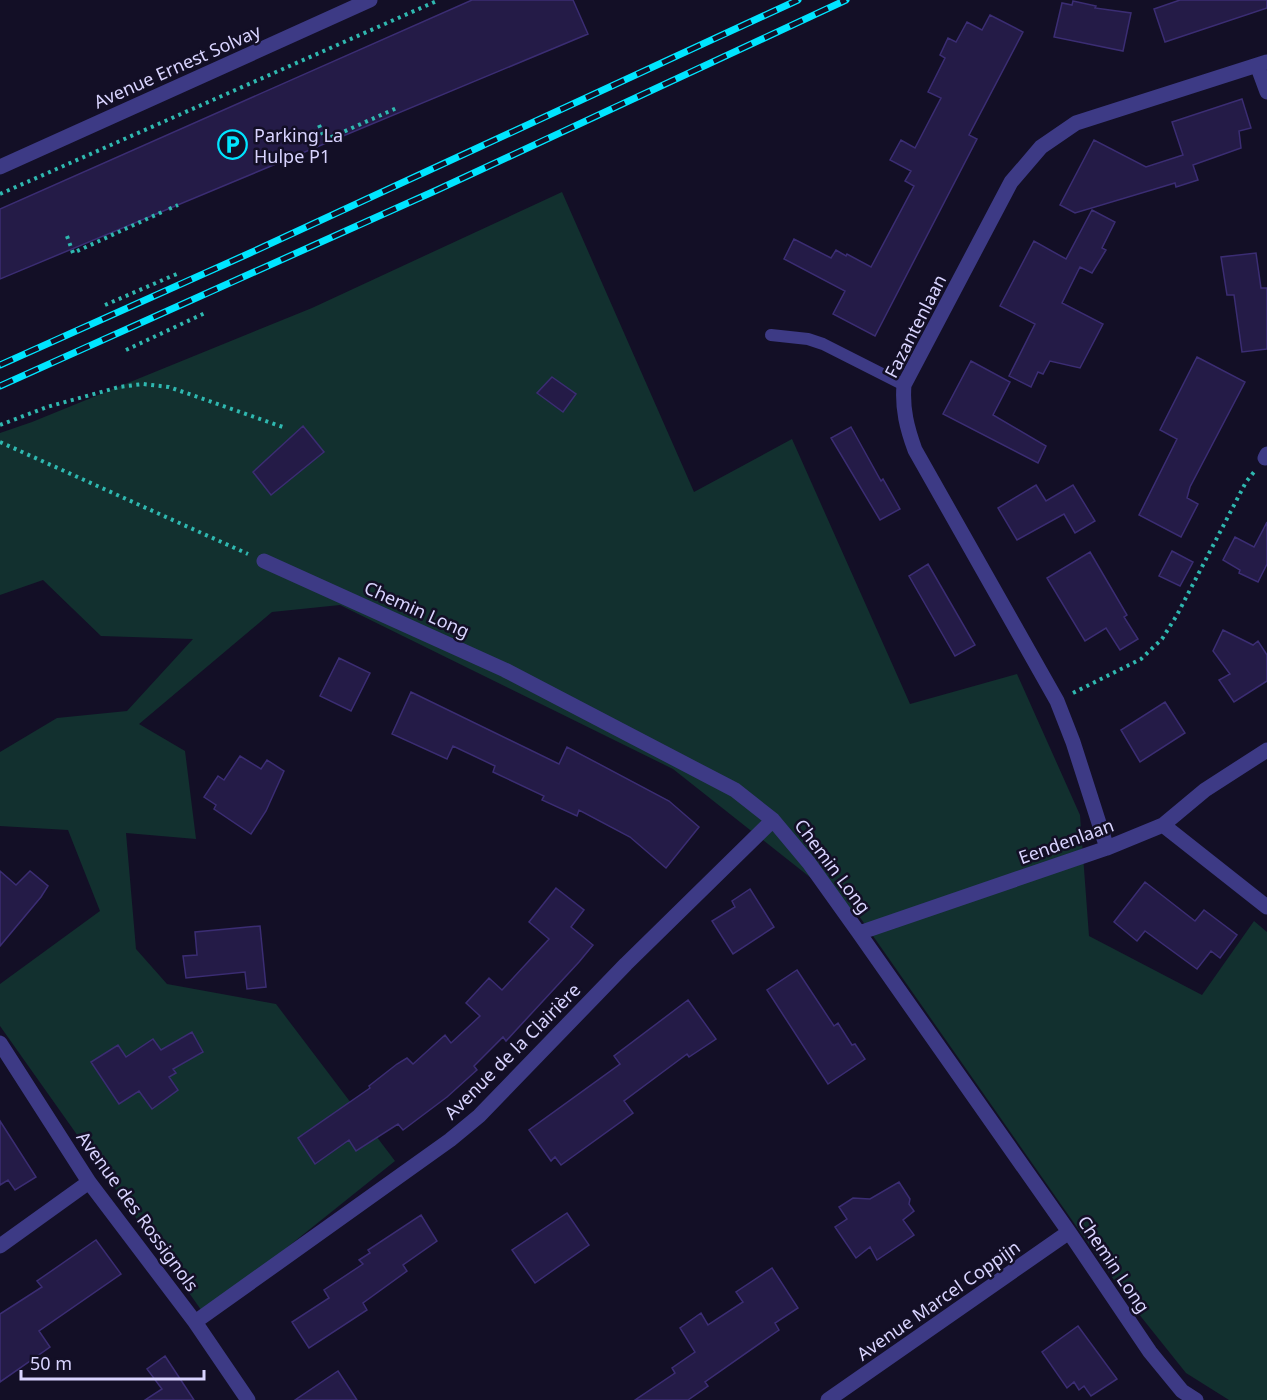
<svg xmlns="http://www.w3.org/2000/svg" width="1267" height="1400" viewBox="0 0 1267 1400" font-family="'Noto Sans',sans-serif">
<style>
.green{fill:#12302f}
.building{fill:#241b47;stroke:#3b2d73;stroke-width:1.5}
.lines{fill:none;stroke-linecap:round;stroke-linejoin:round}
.path{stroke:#2fb8b0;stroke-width:4;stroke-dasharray:3 4.5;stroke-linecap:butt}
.service{stroke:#3d3a85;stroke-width:12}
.minor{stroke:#3d3a85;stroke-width:15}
.rail-casing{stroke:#00e5ff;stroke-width:7}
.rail{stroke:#130f26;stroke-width:4.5;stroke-dasharray:14;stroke-linecap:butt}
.labels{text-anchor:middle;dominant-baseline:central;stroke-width:5;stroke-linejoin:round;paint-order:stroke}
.street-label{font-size:18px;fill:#d9d4ff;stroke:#130f26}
.poi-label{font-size:18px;fill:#d9d4ff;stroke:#130f26;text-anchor:start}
</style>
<rect width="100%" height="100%" fill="#130f26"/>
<path class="green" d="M 562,192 L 694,492 L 792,439 L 910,704 L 1017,674 L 1080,815 L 1089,936 L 1202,995 L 1254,921 L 1267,932 L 1267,1400 L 1229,1400 L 1186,1373 L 1130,1303 L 859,916 L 673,769 L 340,605 L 272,612 L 139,724 L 185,751 L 196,839 L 126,833 L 136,949 L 167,984 L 276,1004 L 395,1161 L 204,1314 L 0,1026 L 0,984 L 100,911 L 68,830 L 0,826 L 0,752 L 57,718 L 127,711 L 193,639 L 101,636 L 43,580 L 0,595 L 0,433 L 32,422 L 312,308 Z"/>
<path class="building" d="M 472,0 L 573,0 L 588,34 L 0,279 L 0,209 Z
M 1180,0 L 1267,0 L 1267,8 L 1165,42 L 1154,9 Z
M 1073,1 L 1096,6 L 1095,8 L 1131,13 L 1123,51 L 1054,37 L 1062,3 L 1072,5 Z
M 990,15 L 1023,32 L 969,135 L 977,139 L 875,336 L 833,314 L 845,291 L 784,259 L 794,239 L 831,258 L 836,250 L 846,256 L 847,254 L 871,267 L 914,186 L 905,181 L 911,171 L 890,160 L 901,140 L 915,148 L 941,98 L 928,92 L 945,58 L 940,55 L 948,38 L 956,42 L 967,22 L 982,30 Z
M 1242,99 L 1251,128 L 1239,131 L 1241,148 L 1193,165 L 1198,180 L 1176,187 L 1175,183 L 1075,213 L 1060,205 L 1094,140 L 1146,167 L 1183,155 L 1172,122 Z
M 1092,210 L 1115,222 L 1102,248 L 1106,250 L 1092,273 L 1080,267 L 1062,303 L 1103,324 L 1080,368 L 1050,361 L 1043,374 L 1038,372 L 1031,387 L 1009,376 L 1035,324 L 1000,306 L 1034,241 L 1066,259 Z
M 1256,253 L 1261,288 L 1267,288 L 1267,349 L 1242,352 L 1234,295 L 1227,295 L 1221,257 Z
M 1197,357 L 1245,382 L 1190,487 L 1187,498 L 1198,504 L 1181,537 L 1139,515 L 1177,439 L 1160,430 Z
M 971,361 L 1010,382 L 993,415 L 1046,446 L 1038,463 L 943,414 Z
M 552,377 L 576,394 L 563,412 L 537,393 Z
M 303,426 L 324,452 L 271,495 L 253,472 Z
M 851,427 L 881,481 L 883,479 L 900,509 L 880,520 L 831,438 Z
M 1036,485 L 1046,501 L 1073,485 L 1095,521 L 1075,533 L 1064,514 L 1017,540 L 998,508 Z
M 1267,522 L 1267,564 L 1258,582 L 1239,573 L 1240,570 L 1223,560 L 1235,537 L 1254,547 Z
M 1172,551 L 1193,562 L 1180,586 L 1159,576 Z
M 1090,552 L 1127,615 L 1124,617 L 1138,639 L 1120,650 L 1106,628 L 1085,641 L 1047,578 Z
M 928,564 L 975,645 L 955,656 L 909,576 Z
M 1223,630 L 1253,645 L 1258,641 L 1267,655 L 1267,681 L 1234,702 L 1219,680 L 1230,674 L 1213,651 Z
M 339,658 L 370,673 L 351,711 L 320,696 Z
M 411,692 L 559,764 L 567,747 L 669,801 L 699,827 L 666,868 L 630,837 L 579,810 L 577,816 L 542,800 L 544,796 L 493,772 L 495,766 L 453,746 L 447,759 L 392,734 Z
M 1165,702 L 1185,733 L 1140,762 L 1121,730 Z
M 240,756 L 261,769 L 267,760 L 284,771 L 266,811 L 251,834 L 214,809 L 216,805 L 204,797 L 218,776 L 224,780 Z
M 0,871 L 16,885 L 30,871 L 48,886 L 41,897 L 0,946 Z
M 1145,882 L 1195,921 L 1204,910 L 1237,935 L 1220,958 L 1211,951 L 1197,969 L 1145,931 L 1137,941 L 1114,922 Z
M 556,888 L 584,910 L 571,927 L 593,945 L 579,962 L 506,1041 L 503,1037 L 474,1066 L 477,1070 L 447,1097 L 403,1130 L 398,1124 L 356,1151 L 349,1140 L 315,1164 L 298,1138 L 370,1088 L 369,1086 L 397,1064 L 407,1058 L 413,1064 L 445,1035 L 451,1043 L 480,1016 L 466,1003 L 489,978 L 502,990 L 549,939 L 529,922 Z
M 750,889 L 774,927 L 733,954 L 712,921 L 735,907 L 732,901 Z
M 260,926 L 266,987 L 247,989 L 245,972 L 186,978 L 183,956 L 197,955 L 195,932 Z
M 797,970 L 834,1026 L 838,1023 L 852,1045 L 855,1044 L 865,1059 L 828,1084 L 767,990 Z
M 688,1000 L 716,1039 L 689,1057 L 687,1054 L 624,1101 L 633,1113 L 561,1165 L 555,1157 L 551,1161 L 529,1130 L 620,1064 L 614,1056 Z
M 192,1032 L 203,1052 L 173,1069 L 176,1073 L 169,1077 L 178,1090 L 152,1109 L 139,1091 L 119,1104 L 91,1062 L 118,1045 L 126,1057 L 153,1039 L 161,1050 Z
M 0,1121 L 36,1177 L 15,1190 L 8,1180 L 0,1185 Z
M 899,1182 L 910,1199 L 909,1204 L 914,1211 L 903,1220 L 914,1235 L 877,1260 L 870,1247 L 856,1258 L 835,1227 L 847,1219 L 839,1207 L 853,1198 L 870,1199 Z
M 567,1213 L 589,1245 L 535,1283 L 512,1250 Z
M 421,1215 L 437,1241 L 403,1265 L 407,1271 L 363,1303 L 367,1310 L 309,1348 L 292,1322 L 329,1298 L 324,1290 L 363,1264 L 359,1260 L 370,1253 L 368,1250 Z
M 96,1240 L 121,1274 L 39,1331 L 50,1347 L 0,1382 L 0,1314 L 42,1287 L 37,1281 Z
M 772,1268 L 798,1308 L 775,1323 L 779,1330 L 705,1382 L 708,1386 L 688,1400 L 635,1400 L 675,1373 L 672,1368 L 695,1352 L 680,1328 L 701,1313 L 708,1325 L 743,1302 L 736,1292 Z
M 1078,1326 L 1117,1379 L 1091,1396 L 1084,1386 L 1079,1390 L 1074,1382 L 1067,1388 L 1042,1352 Z
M 165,1356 L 194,1400 L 145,1400 L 162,1389 L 147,1369 Z
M 338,1371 L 357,1400 L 295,1400 Z"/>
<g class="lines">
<path class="path" d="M 319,125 L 325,140 L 399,107
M 0,194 L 439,0
M 169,209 L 178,205
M 67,236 L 73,253 L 162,212
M 105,305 L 179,273
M 126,350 L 205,313
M 0,425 L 47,407 L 119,387 L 143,384 L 169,387 L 283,427
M 0,442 L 248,554
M 1073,693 L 1141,659 L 1162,639 L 1177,615 L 1246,482 L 1254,472"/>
<path class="service" d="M 771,335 L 808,339 L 823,344 L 904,385"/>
<path class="minor" d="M 1257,65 L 1267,92
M 0,167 L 370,0
M 1265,458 L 1267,454
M 264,561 L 505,670 L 735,790 L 773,820 L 809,863 L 859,933 L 1069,1232 L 1150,1352 L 1182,1391 L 1196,1400
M 1163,825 L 1267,907
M 1107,848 L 1073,742 L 1057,701 L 915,450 C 907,428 902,409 904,385 L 1011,182 L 1041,147 L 1076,123 L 1267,62
M 859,933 L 1107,848 L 1163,825 L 1205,790 L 1267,750
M 0,1043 L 89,1182 L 195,1322 L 248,1400
M 0,1246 L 89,1182
M 195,1322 L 450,1140 L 479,1116 L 626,964 L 773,820
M 828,1400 L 1069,1232"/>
<defs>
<path id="rail" d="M 0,365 L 250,253 L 798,0
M 0,386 L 437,190 L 846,0"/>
</defs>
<use href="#rail" class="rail-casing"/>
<use href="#rail" class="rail"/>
</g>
<defs>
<symbol id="parking-ring" viewBox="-11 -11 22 22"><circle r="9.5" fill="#130f26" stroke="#00e5ff" stroke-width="1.5"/><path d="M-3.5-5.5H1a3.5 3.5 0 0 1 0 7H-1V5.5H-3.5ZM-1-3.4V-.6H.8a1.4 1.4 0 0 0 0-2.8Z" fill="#00e5ff"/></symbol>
</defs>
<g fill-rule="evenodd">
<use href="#parking-ring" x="216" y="128" width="33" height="33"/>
</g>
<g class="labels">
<g class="street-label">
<text transform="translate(177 66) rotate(-24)">Avenue Ernest Solvay</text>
<text transform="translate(915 326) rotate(-63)">Fazantenlaan</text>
<text transform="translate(417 609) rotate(24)">Chemin Long</text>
<text transform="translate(1066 841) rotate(-20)">Eendenlaan</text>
<text transform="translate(833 866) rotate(53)">Chemin Long</text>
<text transform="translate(512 1051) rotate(-45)">Avenue de la Clairière</text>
<text transform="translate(138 1211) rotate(54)">Avenue des Rossignols</text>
<text transform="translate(1114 1264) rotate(56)">Chemin Long</text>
<text transform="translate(938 1300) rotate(-35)">Avenue Marcel Coppijn</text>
</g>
<g class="poi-label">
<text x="254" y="135">Parking La<tspan x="254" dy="21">Hulpe P1</tspan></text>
</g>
</g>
<path d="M21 1370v9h183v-9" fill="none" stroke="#d9d4ff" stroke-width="3"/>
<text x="30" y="1370" font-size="18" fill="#d9d4ff" stroke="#130f26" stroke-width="4.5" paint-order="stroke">50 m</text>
</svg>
